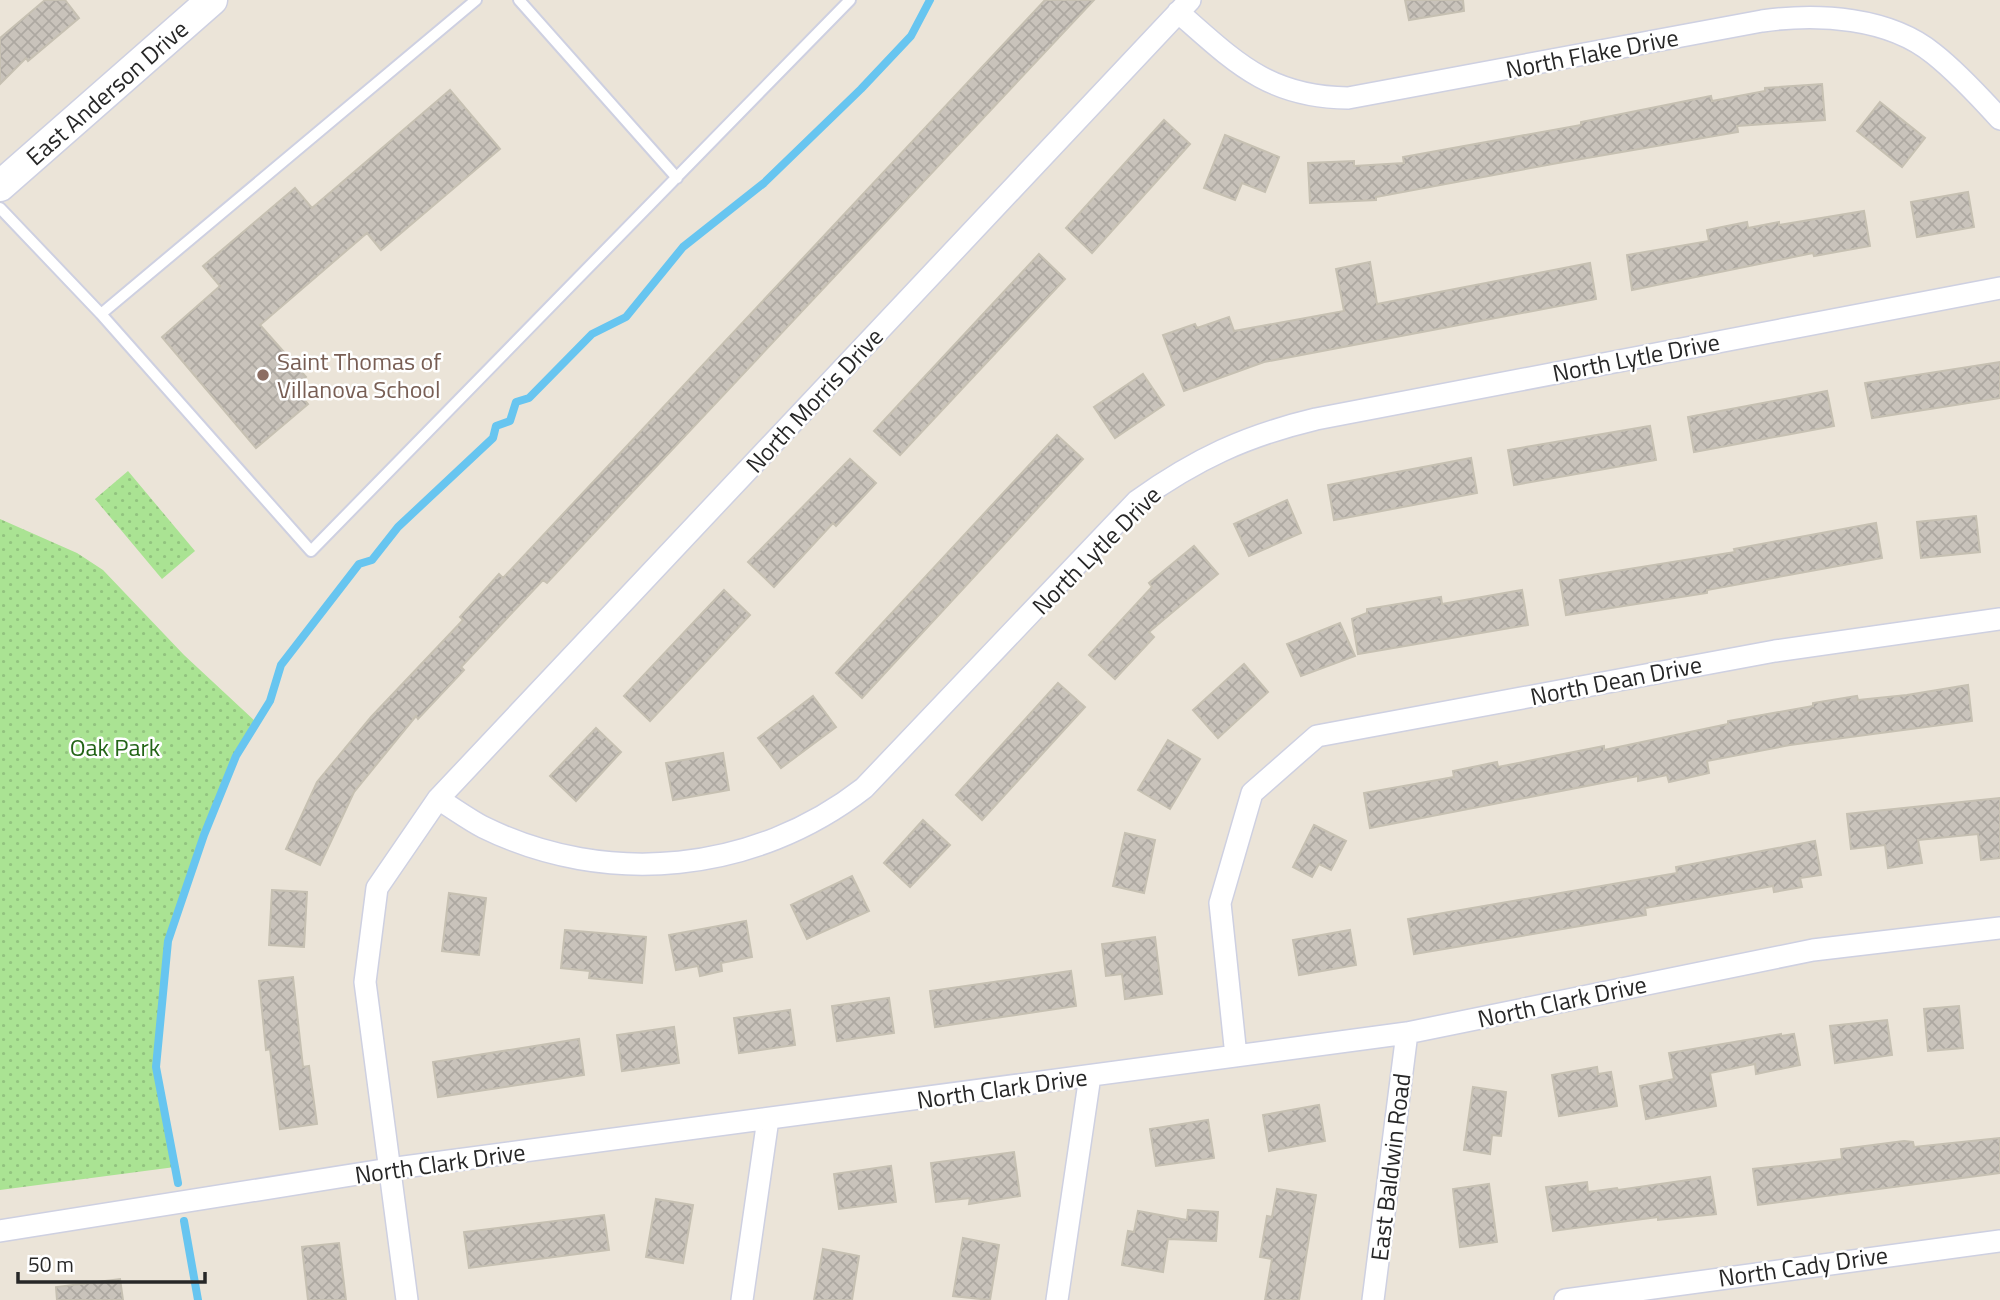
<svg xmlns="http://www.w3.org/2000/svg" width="2000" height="1300" viewBox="0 0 2000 1300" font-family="'Titillium Web',sans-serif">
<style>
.park{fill:url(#park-dots)}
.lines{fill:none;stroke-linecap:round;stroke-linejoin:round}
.stream{stroke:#67c5f0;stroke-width:8}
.building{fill:url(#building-cross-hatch);stroke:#c6c0b2;stroke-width:2}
.lane-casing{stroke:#ced0e1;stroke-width:14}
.street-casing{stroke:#ced0e1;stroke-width:24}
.secondary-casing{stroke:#ced0e1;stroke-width:33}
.lane{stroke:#fff;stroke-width:10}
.street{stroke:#fff;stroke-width:21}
.secondary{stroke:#fff;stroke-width:30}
.education-dot{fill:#8d6e63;stroke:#fff;stroke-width:2.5}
.labels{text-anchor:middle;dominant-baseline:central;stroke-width:5;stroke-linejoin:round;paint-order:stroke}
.street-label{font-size:24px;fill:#272727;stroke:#fff}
.education-label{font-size:24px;fill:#785e54;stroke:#fff;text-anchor:start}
.park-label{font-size:24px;fill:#236417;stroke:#fff}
</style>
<defs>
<pattern id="park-dots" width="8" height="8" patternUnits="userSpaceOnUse" patternTransform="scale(1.75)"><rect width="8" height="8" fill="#aae393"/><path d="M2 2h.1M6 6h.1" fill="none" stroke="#92c37f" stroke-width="1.8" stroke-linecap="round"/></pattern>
<pattern id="building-cross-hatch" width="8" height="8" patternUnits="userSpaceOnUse" patternTransform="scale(1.75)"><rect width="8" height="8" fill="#c9c3bb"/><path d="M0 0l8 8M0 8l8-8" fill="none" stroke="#ada8a1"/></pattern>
</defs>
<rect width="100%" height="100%" fill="#ebe4d8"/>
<path class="park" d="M 128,471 L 195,551 L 162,579 L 95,499 Z
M 0,519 L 77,553 L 103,570 L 184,655 L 257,723 L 236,756 L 204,835 L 168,941 L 156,1067 L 175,1167 L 0,1190 Z"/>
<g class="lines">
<path class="stream" d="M 178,1183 L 156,1067 L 168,941 L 204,835 L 236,756 L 270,701 L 281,665 L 359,564 L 372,560 L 398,527 L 493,438 L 496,426 L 510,421 L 516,402 L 529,398 L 592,334 L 626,317 L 683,247 L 764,183 L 861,89 L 911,36 L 930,0
M 184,1221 L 198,1300"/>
</g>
<path class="building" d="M 45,0 L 65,0 L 79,18 L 28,61 L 26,58 L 0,84 L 0,38 Z
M 1045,0 L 1094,0 L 547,583 L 543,580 L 461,667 L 464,670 L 418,719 L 416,716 L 354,792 L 320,865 L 286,849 L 317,782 L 371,717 L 463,620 L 460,617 L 499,574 L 503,578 Z
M 1405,0 L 1463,0 L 1464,11 L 1409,20 Z
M 1822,84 L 1825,120 L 1737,126 L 1738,132 L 1558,163 L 1376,197 L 1376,200 L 1310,203 L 1308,163 L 1354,161 L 1354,166 L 1404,163 L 1403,157 L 1581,125 L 1581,122 L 1711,96 L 1712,101 L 1765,91 L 1765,88 Z
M 450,90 L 500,149 L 381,250 L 367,233 L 260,325 L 306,377 L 294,387 L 308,404 L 256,448 L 162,337 L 220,286 L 203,266 L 295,188 L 312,208 Z
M 1880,102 L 1925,138 L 1902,167 L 1857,131 Z
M 1164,120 L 1190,144 L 1092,253 L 1066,228 Z
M 1225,135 L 1279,157 L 1265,192 L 1242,183 L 1235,200 L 1204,188 Z
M 1968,192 L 1974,227 L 1917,237 L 1911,202 Z
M 1864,211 L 1870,246 L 1814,256 L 1813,253 L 1632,290 L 1627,255 L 1709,241 L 1707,230 L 1747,222 L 1748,228 L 1779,222 L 1779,225 Z
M 1039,254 L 1065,279 L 900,455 L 874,431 Z
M 1370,262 L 1377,304 L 1590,263 L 1596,299 L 1264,362 L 1184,391 L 1163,335 L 1195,324 L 1197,328 L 1229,317 L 1234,331 L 1344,311 L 1336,269 Z
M 2000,362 L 2000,398 L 1872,418 L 1865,383 Z
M 1143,374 L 1164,405 L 1115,438 L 1094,407 Z
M 1827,391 L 1834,426 L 1694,452 L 1688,417 Z
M 1650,426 L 1656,460 L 1514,485 L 1508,450 Z
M 1057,435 L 1083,459 L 862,698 L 836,673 Z
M 1471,458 L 1477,493 L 1334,520 L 1328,485 Z
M 850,459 L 876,483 L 836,526 L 833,523 L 774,587 L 748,562 Z
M 1287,500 L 1301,533 L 1249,556 L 1234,524 Z
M 1976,516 L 1980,552 L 1921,558 L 1917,522 Z
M 1876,523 L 1882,558 L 1707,590 L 1707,593 L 1566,615 L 1560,580 L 1735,552 L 1734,549 Z
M 1194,546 L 1218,574 L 1149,632 L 1154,637 L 1115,679 L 1089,655 L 1152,587 L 1149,583 Z
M 724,590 L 750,615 L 650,721 L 624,696 Z
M 1522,590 L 1528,625 L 1358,654 L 1352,619 L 1367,613 L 1367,609 L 1441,597 L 1442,604 Z
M 1340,623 L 1355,656 L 1301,676 L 1287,644 Z
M 1244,664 L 1268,692 L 1218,738 L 1193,710 Z
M 1058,683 L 1085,707 L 982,820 L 956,795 Z
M 1968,685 L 1972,721 L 1790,745 L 1707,761 L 1709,773 L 1669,782 L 1667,775 L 1638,781 L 1638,776 L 1370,828 L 1364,793 L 1454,777 L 1453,771 L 1497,762 L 1498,767 L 1604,746 L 1604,750 L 1728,724 L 1728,721 L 1813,706 L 1813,703 L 1857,696 L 1858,700 L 1907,695 Z
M 813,696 L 836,727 L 781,768 L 758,738 Z
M 596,728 L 621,752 L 576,801 L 550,776 Z
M 1168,740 L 1200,759 L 1170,809 L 1138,790 Z
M 723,753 L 729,790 L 673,800 L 666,763 Z
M 2000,798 L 2000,858 L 1981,860 L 1978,834 L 1918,840 L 1922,863 L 1888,868 L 1885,845 L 1851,849 L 1847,814 Z
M 923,820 L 950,845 L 910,887 L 884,863 Z
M 1314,825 L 1346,841 L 1331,870 L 1319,864 L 1312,877 L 1293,867 Z
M 1125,833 L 1155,840 L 1144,893 L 1113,886 Z
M 1815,841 L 1821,875 L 1800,878 L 1802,887 L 1774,892 L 1773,886 L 1645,908 L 1646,915 L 1414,954 L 1408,919 L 1677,873 L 1676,867 Z
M 852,876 L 869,911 L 807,939 L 791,905 Z
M 272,890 L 307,892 L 304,947 L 269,945 Z
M 449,893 L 486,898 L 479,955 L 442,951 Z
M 746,921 L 752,957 L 721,963 L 722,971 L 700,976 L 698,966 L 676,970 L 669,935 Z
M 565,930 L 646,937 L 642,983 L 589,978 L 590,971 L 561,968 Z
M 1350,930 L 1356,965 L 1299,975 L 1293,940 Z
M 1155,937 L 1162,994 L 1125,999 L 1122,974 L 1106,976 L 1102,944 Z
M 1071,971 L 1076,1006 L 935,1027 L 930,991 Z
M 293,977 L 303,1067 L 309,1066 L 317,1124 L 280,1129 L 270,1049 L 266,1050 L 259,981 Z
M 889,998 L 894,1033 L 837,1041 L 832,1006 Z
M 1959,1006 L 1963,1048 L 1928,1051 L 1924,1009 Z
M 790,1010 L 795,1045 L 739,1053 L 734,1018 Z
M 1887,1020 L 1892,1055 L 1835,1063 L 1830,1026 Z
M 674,1027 L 679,1063 L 622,1071 L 617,1035 Z
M 1781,1034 L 1781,1036 L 1794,1034 L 1800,1065 L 1756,1074 L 1755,1064 L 1710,1073 L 1716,1106 L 1646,1119 L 1640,1086 L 1674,1079 L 1669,1053 Z
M 579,1039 L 584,1075 L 438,1097 L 433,1062 Z
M 1597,1067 L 1598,1074 L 1611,1072 L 1617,1106 L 1559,1116 L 1552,1075 Z
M 1473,1087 L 1506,1092 L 1501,1136 L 1492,1135 L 1490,1154 L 1464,1150 Z
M 1319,1105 L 1325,1141 L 1269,1151 L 1263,1115 Z
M 1208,1120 L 1214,1158 L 1156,1166 L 1150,1129 Z
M 2000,1138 L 2000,1173 L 1758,1205 L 1753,1169 L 1842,1159 L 1841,1149 L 1904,1141 L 1913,1142 L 1914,1147 Z
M 1014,1152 L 1020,1196 L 969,1204 L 970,1198 L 936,1202 L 931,1163 Z
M 891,1166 L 896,1202 L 839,1209 L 834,1174 Z
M 1710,1177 L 1716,1214 L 1658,1220 L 1658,1217 L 1553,1231 L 1546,1187 L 1587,1182 L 1588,1192 L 1617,1188 L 1618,1190 Z
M 1489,1184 L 1497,1242 L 1460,1247 L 1453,1189 Z
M 1277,1189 L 1316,1195 L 1299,1300 L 1265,1300 L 1272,1259 L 1260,1257 L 1267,1216 L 1272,1217 Z
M 656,1199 L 693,1205 L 683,1263 L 646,1257 Z
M 1188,1210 L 1218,1212 L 1216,1241 L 1168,1239 L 1163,1272 L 1122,1265 L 1128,1231 L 1134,1232 L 1138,1211 L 1187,1220 Z
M 604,1215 L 609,1250 L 469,1268 L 464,1232 Z
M 963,1238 L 999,1245 L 990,1300 L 953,1296 Z
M 339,1243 L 346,1300 L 308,1300 L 302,1247 Z
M 823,1249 L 859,1256 L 852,1300 L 814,1300 Z
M 120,1279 L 123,1300 L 57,1300 L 56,1287 Z"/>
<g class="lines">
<defs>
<path id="lane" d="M 519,0 L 677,178
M 0,208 L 101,314 L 311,551 L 850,0
M 101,314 L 476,0"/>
<path id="street" d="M 1178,12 C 1235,62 1268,97 1348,98 L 1762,21 C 1818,13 1889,17 1934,54 C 1958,73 1980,97 2000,119
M 438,799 C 453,808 468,819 483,827 C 607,888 755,873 864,788 L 1137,501 C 1196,459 1245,436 1316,419 L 2000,288
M 1236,1056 L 1220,903 L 1252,793 L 1317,736 L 1775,651 L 2000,619
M 0,1231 L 389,1169 L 1407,1033 L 1813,950 L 2000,928
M 407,1300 L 365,982 L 377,888 L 438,799 L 1190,0
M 742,1300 L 768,1119
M 1057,1300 L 1090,1076
M 1373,1300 L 1407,1033
M 1565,1300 L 2000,1241"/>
<g id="secondary">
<path id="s1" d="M 0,186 L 212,0"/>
</g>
</defs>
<use href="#lane" class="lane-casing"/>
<use href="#street" class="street-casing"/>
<use href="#secondary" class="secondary-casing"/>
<use href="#lane" class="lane"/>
<use href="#street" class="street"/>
<use href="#secondary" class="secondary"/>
</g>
<circle class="education-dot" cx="263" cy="375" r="7"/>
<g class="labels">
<g class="street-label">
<text transform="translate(1592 53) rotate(-11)">North Flake Drive</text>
<text stroke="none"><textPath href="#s1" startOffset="142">East Anderson Drive</textPath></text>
<text transform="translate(1636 357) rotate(-11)">North Lytle Drive</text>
<text transform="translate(814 400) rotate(-47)">North Morris Drive</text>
<text transform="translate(1096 550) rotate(-45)">North Lytle Drive</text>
<text transform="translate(1616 680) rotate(-11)">North Dean Drive</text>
<text transform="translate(1562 1001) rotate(-12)">North Clark Drive</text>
<text transform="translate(1002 1088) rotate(-8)">North Clark Drive</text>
<text transform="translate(440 1163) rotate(-8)">North Clark Drive</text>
<text transform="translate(1390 1167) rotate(-83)">East Baldwin Road</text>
<text transform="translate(1803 1266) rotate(-8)">North Cady Drive</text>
</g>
<g class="education-label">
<text x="277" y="361">Saint Thomas of<tspan x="277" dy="28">Villanova School</tspan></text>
</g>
<g class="park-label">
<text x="115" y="747">Oak Park</text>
</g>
</g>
<path d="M18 1272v10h187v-10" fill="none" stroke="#272727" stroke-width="3.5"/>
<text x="28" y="1272" font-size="21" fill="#272727" stroke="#ffffff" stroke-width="5" paint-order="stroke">50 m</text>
</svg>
